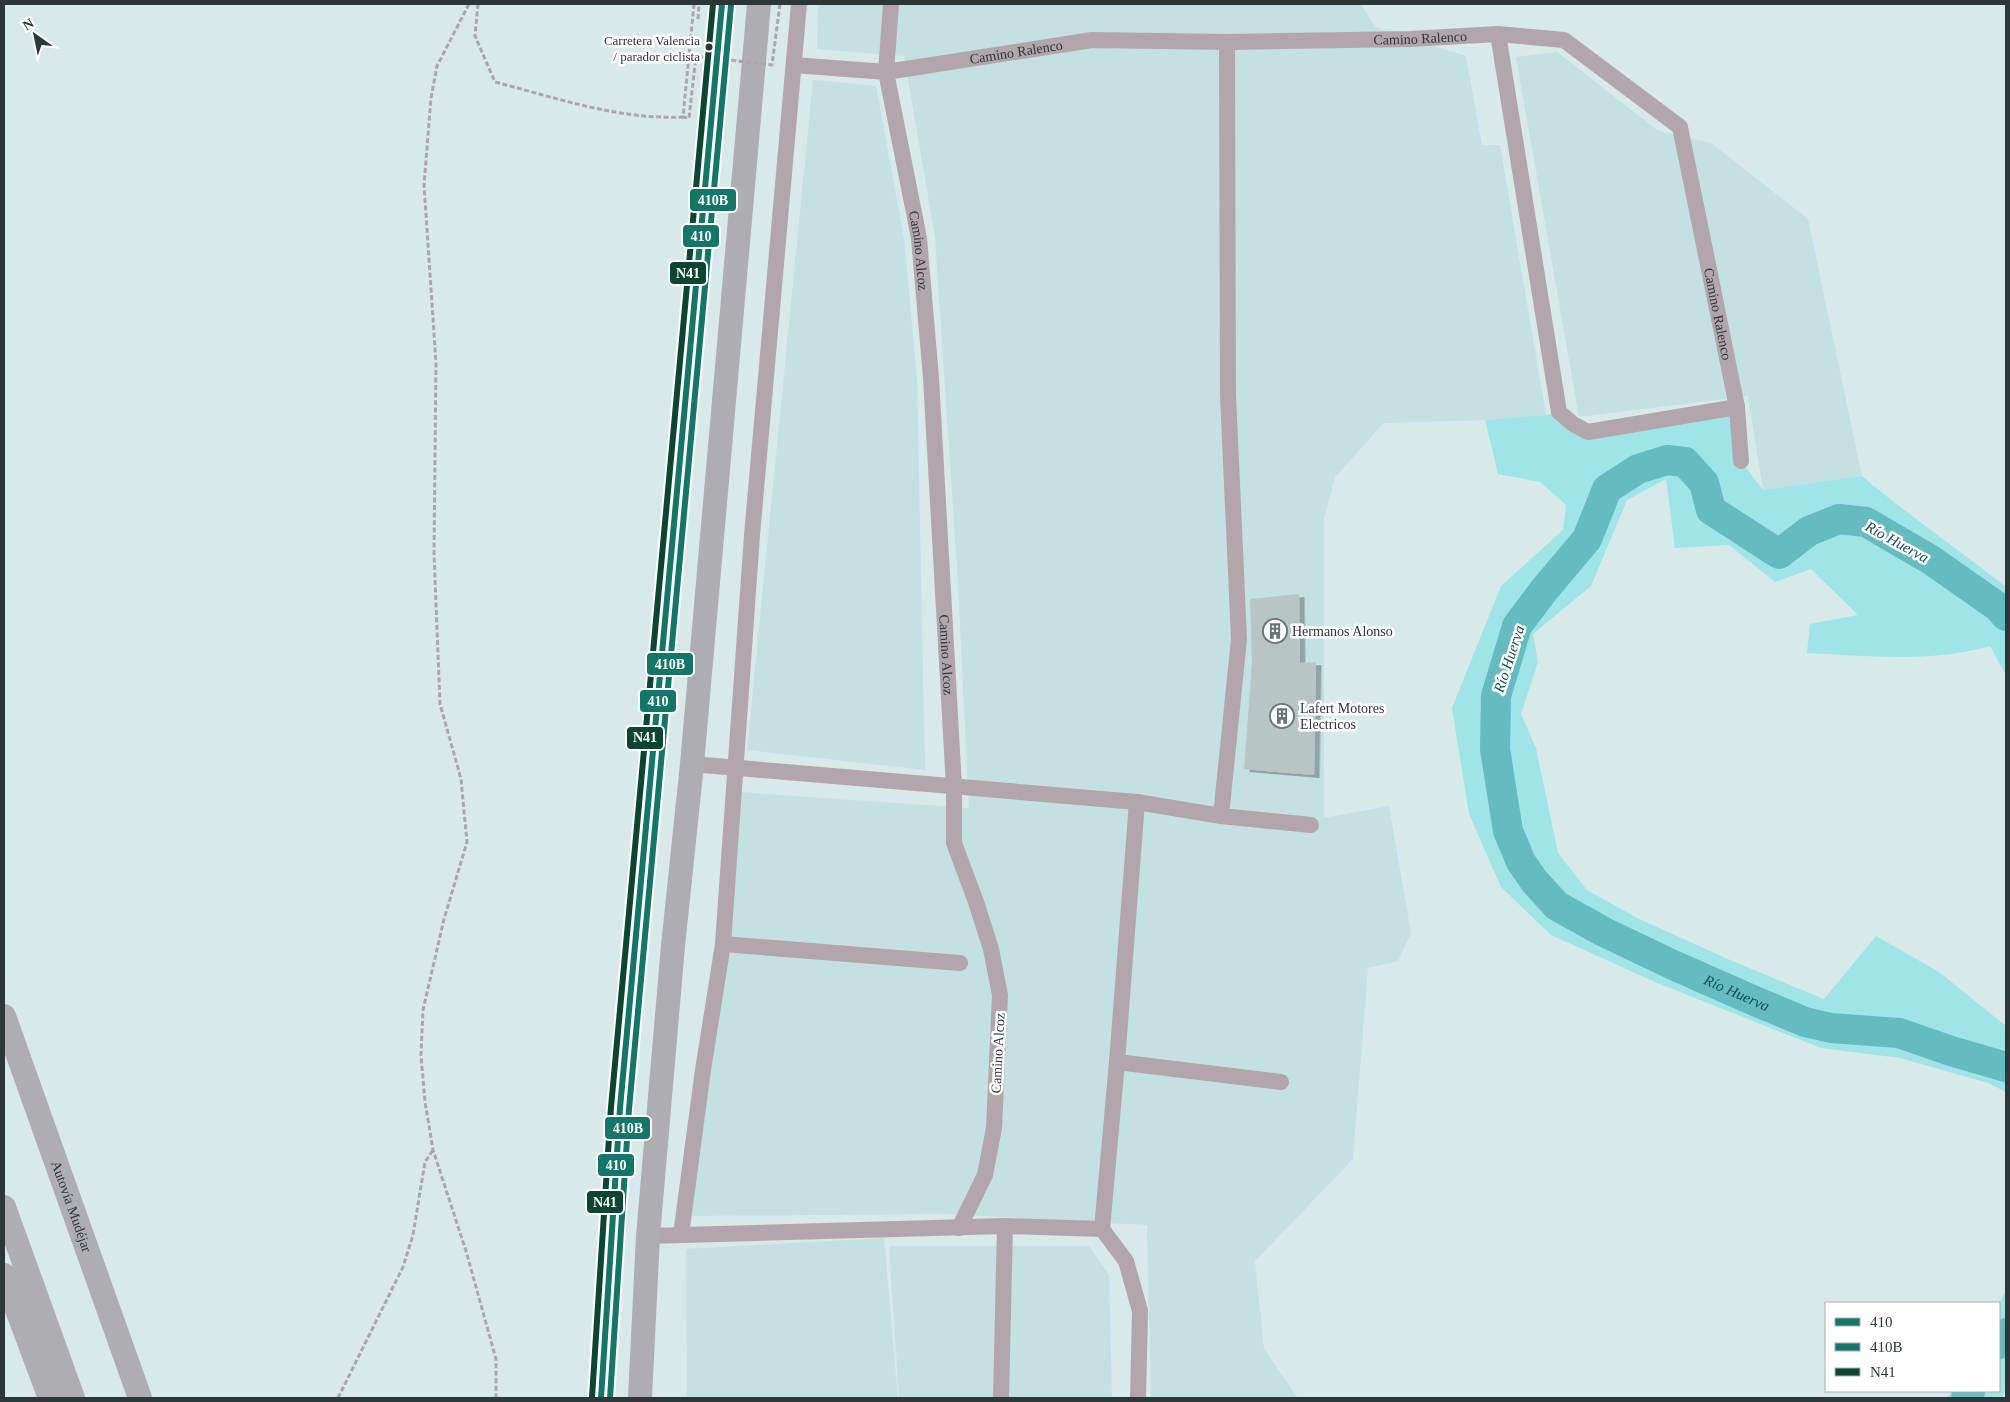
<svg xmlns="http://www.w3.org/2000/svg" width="2010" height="1402" viewBox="0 0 2010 1402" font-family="'Times New Roman',serif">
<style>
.built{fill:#c4e0e1}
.green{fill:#9fe4e7}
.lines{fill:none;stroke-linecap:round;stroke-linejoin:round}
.river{stroke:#64bbc0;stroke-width:30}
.building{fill:#b8c5c5;filter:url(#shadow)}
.path{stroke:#aca6aa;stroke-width:3;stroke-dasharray:5 2.5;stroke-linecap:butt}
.minor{stroke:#b2a6ac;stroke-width:16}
.highway{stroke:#aeadb1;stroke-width:24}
.path-bridge{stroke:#aca6aa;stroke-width:3;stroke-dasharray:5 2.5;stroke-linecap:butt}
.bus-1-casing{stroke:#fff;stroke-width:10}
.bus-2-casing{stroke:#fff;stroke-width:10}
.bus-3-casing{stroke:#fff;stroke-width:10}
.bus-1{stroke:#147668;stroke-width:6}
.bus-2{stroke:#147668;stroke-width:6}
.bus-3{stroke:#0c4532;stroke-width:6}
.bus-dot{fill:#2c3738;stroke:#fff;stroke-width:2}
.labels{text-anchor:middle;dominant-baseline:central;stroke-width:5;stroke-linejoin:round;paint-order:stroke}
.bus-label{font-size:13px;fill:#2c3738;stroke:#fff;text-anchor:end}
.street-label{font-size:14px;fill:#2c3738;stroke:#fff}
.poi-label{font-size:14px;fill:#2c3738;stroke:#fff;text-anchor:start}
.water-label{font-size:15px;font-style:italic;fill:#0d5054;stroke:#fff}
.line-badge{stroke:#fff;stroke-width:2}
.badge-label{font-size:14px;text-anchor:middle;font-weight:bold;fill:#fff}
</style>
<defs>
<filter id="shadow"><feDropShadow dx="5.5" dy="3" stdDeviation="0" flood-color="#0004"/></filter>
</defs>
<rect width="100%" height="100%" fill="#d8e9e9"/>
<path class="built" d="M 818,4 L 1361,4 L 1375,27 L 1466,56 L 1482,145 L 1500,145 L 1546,415 L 1485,420 L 1384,423 L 1335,477 L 1324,519 L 1324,818 L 1389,806 L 1411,933 L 1398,961 L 1368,968 L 1353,1159 L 1255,1261 L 1264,1349 L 1298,1398 L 1151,1398 L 1147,1225 L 944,1214 L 681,1216 L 738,792 L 969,808 L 958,584 L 935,237 L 904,56 L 817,49 Z
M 1557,52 L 1657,130 L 1711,143 L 1808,219 L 1862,476 L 1763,490 L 1748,396 L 1579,417 L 1516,57 Z
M 813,80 L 876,86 L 904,238 L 917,379 L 925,770 L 747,750 Z
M 884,1238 L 898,1398 L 687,1398 L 686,1249 Z
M 889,1246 L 1089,1246 L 1109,1275 L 1112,1398 L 899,1398 Z"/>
<path class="green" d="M 1737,407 L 1741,461 L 1763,490 L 1862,476 C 1908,515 1958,549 2006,587 L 2006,675 L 1990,646 C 1930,663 1868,656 1807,653 L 1810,624 L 1858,615 L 1811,569 L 1775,582 L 1729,545 L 1675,548 L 1666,479 L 1627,500 L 1591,586 L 1533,634 L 1538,662 L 1521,714 L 1536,748 L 1558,853 L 1587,890 L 1637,918 L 1730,960 L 1824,999 L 1876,936 L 1939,972 L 2006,1026 L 2006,1092 L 1988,1083 L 1900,1058 L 1821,1048 L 1655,982 L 1551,935 L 1501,887 L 1469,814 L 1452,708 L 1501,586 L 1563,530 L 1566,505 L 1540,482 L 1498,474 L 1485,420 L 1546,415 L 1559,412 L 1588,432 Z
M 2006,1291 L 2006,1388 L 2002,1398 L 1947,1398 L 1951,1391 L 1999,1391 L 1999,1303 Z"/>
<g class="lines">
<g class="river">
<path id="s1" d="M 2006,616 L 1998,607 L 1931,560 L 1866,522 L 1839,519 L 1809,531 L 1779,554 L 1711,510 L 1704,483 L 1685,462 L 1667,460 L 1638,469 L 1607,489 L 1587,539 L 1544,590 L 1517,626 L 1496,696 L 1495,749 L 1508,831 L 1521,862 L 1535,882 L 1557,906 L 1604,932 L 1673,965 L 1757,1002 L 1805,1022 L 1831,1028 L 1899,1033 L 1951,1051 L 2006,1067"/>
<path d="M 1999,1344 L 2006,1333"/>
<path d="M 1966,1398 L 1970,1391"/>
</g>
</g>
<path class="building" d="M 1299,594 L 1300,663 L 1316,662 L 1314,775 L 1244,769 L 1252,663 L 1250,599 Z"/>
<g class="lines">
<path class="path" d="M 469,4 L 437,66 L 431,98 L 424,185 L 436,363 L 434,553 L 440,704 L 461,779 L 467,842 L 444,919 L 423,1010 L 421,1055 L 425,1102 L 433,1150 L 466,1251 L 496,1359 L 496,1398
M 478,4 L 475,36 L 495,82 C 557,98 619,120 683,117
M 698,19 L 699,4
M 338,1398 L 403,1267 L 413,1235 L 425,1162 L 433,1150"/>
<g class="minor">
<path id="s2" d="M 891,4 L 886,72 L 919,238 L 931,378 L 954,787 L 954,843 L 976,902 L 991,949 L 1000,995 L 994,1128 L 985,1175 L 959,1228"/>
<path d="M 1498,34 L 1559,412 L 1573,424 L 1588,432 L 1737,407"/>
<path id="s3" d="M 794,65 L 886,72 L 1092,40 L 1227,42 L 1410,39 L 1498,34 L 1564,40 L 1680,127 L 1737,407 L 1741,461"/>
<path d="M 692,764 L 1137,802 L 1221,816 L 1311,825"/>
<path d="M 1137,802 L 1117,1062 L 1102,1229 L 1126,1261 L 1140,1311 L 1138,1398"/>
<path d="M 1221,816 L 1239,639 L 1228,395 L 1227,42"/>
<path d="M 723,944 L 960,963"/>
<path d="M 1117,1062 L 1281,1082"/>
<path d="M 681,1235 L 703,1070 L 723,944 L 752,535 L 799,4"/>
<path d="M 648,1236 L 1005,1226 L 1102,1229"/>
<path d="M 1001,1398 L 1005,1226"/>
</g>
<g class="highway">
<path id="s4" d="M 4,1016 L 140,1398"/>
<path d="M 4,1207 L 73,1398"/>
<path d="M 4,1275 L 50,1398"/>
<path d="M 601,1398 L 620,1108 L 722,4"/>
<path d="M 640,1398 L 648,1236 L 673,946 L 692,764 L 759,4"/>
</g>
<path class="path-bridge" d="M 694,4 L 683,117 L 689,118 L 696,56 L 772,65 L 780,4"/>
<defs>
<path id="bus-1" d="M 601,1398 L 620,1108 L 722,4"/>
<path id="bus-2" d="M 610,1398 L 629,1109 L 731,5"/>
<path id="bus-3" d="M 592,1397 L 611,1107 L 713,4"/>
</defs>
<use href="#bus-1" class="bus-1-casing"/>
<use href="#bus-2" class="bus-2-casing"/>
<use href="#bus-3" class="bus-3-casing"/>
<use href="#bus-1" class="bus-1"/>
<use href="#bus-2" class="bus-2"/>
<use href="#bus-3" class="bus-3"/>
</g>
<defs>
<symbol id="building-ring" viewBox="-11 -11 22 22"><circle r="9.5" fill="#fff" stroke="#687576" stroke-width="1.5"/><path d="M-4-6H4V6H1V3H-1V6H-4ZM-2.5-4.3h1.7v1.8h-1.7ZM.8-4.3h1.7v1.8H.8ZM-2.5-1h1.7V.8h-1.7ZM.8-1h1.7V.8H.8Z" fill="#687576"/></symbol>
</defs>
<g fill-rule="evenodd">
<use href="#building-ring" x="1261" y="617" width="28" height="28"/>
<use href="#building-ring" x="1268" y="702" width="28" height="28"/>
</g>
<circle class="bus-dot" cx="709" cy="47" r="4.5"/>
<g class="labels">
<g class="bus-label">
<text x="700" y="40">Carretera Valencia<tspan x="700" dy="16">/ parador ciclista</tspan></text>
</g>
<g class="street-label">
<text stroke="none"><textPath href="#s3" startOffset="629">Camino Ralenco</textPath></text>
<text stroke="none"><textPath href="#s3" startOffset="224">Camino Ralenco</textPath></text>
<text stroke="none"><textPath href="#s2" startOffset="250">Camino Alcoz</textPath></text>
<text stroke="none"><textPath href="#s3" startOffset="1109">Camino Ralenco</textPath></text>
<text stroke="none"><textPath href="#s2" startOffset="655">Camino Alcoz</textPath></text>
<text transform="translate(998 1053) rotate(-87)">Camino Alcoz</text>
<text stroke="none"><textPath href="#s4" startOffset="202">Autovía Mudéjar</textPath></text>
</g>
<g class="poi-label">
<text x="1292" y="631">Hermanos Alonso</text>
<text x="1300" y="708">Lafert Motores<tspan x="1300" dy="16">Electricos</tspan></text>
</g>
<g class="water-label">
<text transform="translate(1897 542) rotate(29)">Río Huerva</text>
<text transform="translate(1509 659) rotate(-72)">Río Huerva</text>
<text stroke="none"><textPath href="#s1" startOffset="1154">Río Huerva</textPath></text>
</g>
</g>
<g class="line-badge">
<rect x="689" y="188" width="48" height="24" rx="5" fill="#147668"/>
<rect x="682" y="224" width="38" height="24" rx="5" fill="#147668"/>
<rect x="669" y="261" width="38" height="24" rx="5" fill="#0c4532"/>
<rect x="646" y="652" width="48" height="24" rx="5" fill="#147668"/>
<rect x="639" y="689" width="38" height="24" rx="5" fill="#147668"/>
<rect x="626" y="726" width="38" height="24" rx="5" fill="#0c4532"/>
<rect x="604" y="1116" width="47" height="24" rx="5" fill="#147668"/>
<rect x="597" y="1153" width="38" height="24" rx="5" fill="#147668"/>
<rect x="586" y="1190" width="38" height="24" rx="5" fill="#0c4532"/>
</g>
<g class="badge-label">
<text x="713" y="205">410B</text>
<text x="701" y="241">410</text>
<text x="688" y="278">N41</text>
<text x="670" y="669">410B</text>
<text x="658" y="706">410</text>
<text x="645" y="742">N41</text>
<text x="628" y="1133">410B</text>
<text x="616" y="1170">410</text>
<text x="605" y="1207">N41</text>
</g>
<rect width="2010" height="1402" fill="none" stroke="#2c3738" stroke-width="10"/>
<rect x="1825" y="1302" width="175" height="90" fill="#ffffff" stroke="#abafaf"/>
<rect x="1835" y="1318" width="25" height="8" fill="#147668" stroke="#abafaf"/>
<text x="1870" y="1327" font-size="15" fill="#2c3738">410</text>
<rect x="1835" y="1343" width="25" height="8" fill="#147668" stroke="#abafaf"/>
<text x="1870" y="1352" font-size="15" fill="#2c3738">410B</text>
<rect x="1835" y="1368" width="25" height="8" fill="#0c4532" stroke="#abafaf"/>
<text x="1870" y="1377" font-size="15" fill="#2c3738">N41</text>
<g transform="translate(35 35) rotate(327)" stroke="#ffffff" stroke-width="4" paint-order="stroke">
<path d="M0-4L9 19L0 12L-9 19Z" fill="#2c3738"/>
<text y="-8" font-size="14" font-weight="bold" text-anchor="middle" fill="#2c3738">N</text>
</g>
</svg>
